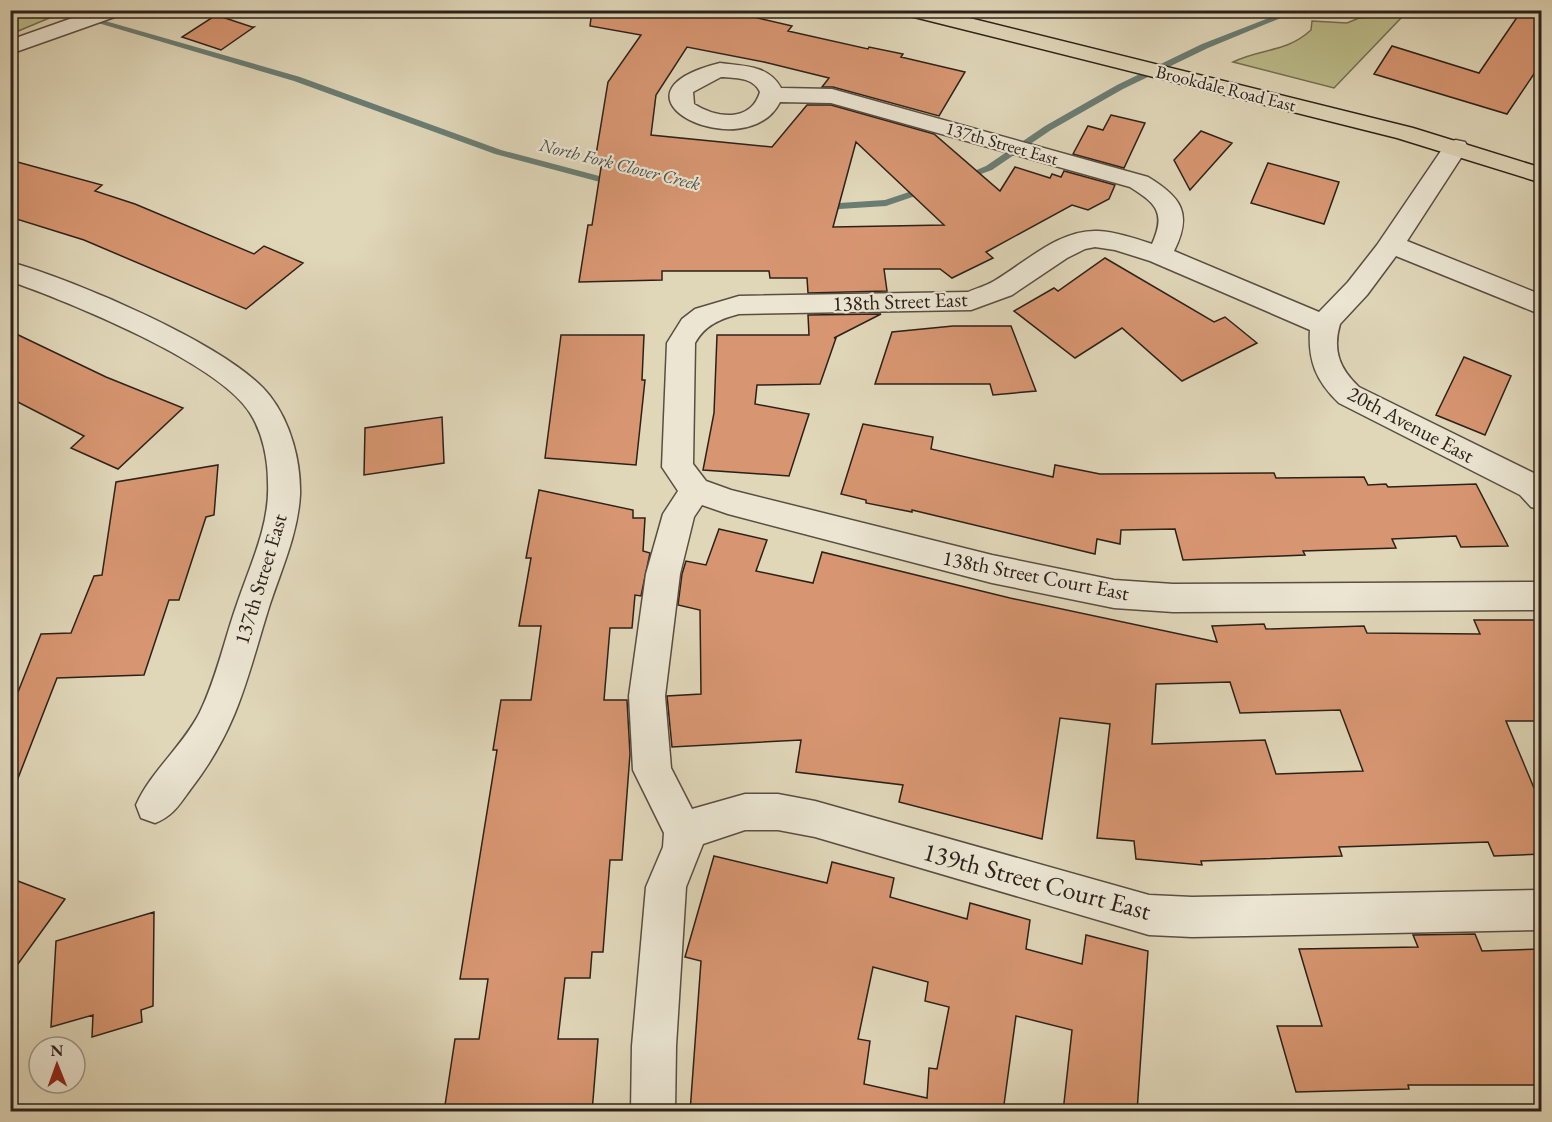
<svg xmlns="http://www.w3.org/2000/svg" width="1552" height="1122" viewBox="0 0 1552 1122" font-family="'EB Garamond',serif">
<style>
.green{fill:#bbbc8a;stroke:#746e52;stroke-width:1.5}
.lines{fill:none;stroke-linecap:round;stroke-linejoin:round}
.stream{fill:#6a7d73;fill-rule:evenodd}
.building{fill:#d79671;stroke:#2c211a;stroke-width:1.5;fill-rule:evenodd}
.minor-casing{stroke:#594e42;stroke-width:3}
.major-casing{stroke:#2c211a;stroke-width:3}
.minor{fill:#ebe5d2;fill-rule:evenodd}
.major{fill:#e0d7b9;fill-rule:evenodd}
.labels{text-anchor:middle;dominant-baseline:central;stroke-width:4.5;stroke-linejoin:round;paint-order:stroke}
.far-street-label{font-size:18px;fill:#2c211a;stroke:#ebe5d2}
.far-water-label{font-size:18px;font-style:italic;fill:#4b4f46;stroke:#ebe5d2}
.street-label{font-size:21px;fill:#2c211a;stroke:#ebe5d2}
.near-street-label{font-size:26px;fill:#2c211a;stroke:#ebe5d2}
</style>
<rect width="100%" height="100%" fill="#e0d7b9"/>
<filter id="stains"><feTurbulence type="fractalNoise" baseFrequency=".00333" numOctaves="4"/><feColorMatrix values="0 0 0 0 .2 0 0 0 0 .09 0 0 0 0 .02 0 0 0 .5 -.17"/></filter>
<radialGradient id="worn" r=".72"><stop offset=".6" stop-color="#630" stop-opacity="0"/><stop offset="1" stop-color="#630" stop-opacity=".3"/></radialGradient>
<path class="green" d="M 11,10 L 44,11 L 59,14 L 11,34 Z
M 1393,15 L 1401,18 L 1334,88 L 1233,62 C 1261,48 1286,53 1311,30 L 1312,21 L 1347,23 L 1359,18 Z"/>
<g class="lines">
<path class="stream" d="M 54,10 L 67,10 L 300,77 L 501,150 L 618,181 L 620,183 L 615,186 L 495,154 L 294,81 Z
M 1289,10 L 1300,10 L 1208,48 L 1123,89 L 1051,130 L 992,170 L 964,180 L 960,177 L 986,166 L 1045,126 L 1117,85 L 1202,44 Z
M 927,186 L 930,187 L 930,191 L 886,206 L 824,210 L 819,207 L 824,204 L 885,200 Z"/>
</g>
<path class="building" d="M 592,10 L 723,10 L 792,26 L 788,31 L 868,49 L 869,47 L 903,54 L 901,57 L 965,72 L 939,116 L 833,87 L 822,87 L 829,78 L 764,62 L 687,47 L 656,95 L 651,135 L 772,147 L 807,105 L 831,105 L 934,134 L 1000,191 L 1015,167 L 1050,178 L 1052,174 L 1061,177 L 1064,171 L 1115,185 L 1109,199 L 1088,210 L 1072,205 L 986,252 L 993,258 L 952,278 L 940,269 L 884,269 L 887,291 L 808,293 L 807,278 L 770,278 L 769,271 L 662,271 L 662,280 L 579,282 L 588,225 L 592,225 L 602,161 L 595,161 L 608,82 L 641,35 L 590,26 ZM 856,142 L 944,225 L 833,227 Z
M 1522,10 L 1542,10 L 1542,62 L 1507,114 L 1374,74 L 1392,46 L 1479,73 Z
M 216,15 L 252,27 L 254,27 L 221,50 L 182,37 Z
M 1111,115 L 1145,123 L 1124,168 L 1073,154 L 1088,126 L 1103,130 Z
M 1201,131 L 1232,143 L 1190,190 L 1174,160 Z
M 10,160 L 102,185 L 95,191 L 135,204 L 254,254 L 264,246 L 303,263 L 246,309 L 84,240 L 10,217 Z
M 1268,163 L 1339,182 L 1324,224 L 1251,203 Z
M 1105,258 L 1214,322 L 1225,317 L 1257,343 L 1182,381 L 1122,328 L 1075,358 L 1014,311 L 1054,288 L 1058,291 Z
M 881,314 L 834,338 L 836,338 L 820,384 L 757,385 L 755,404 L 809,414 L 789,476 L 703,470 L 714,413 L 717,335 L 809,335 L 808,315 Z
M 953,326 L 1011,326 L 1036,391 L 993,395 L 990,384 L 875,384 L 892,332 Z
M 10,331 L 106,377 L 183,408 L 118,469 L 71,448 L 84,436 L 10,398 Z
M 561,335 L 644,335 L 642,380 L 645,380 L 636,465 L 545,458 Z
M 1464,357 L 1511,376 L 1485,435 L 1436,415 Z
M 442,417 L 444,463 L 364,475 L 365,428 Z
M 863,424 L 933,437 L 931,449 L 1053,477 L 1055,465 L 1100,474 L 1274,473 L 1276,478 L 1364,477 L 1368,485 L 1386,484 L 1388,487 L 1476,484 L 1508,546 L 1461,547 L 1456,536 L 1392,539 L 1396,548 L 1303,551 L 1305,555 L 1183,560 L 1175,529 L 1121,530 L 1120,544 L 1097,539 L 1095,554 L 912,510 L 912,512 L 866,503 L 866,500 L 841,494 Z
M 218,465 L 214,515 L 206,517 L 179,600 L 169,600 L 144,675 L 57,678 L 13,791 L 10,791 L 10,697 L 16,697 L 41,634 L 71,633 L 94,576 L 102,575 L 116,482 Z
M 539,490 L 633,510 L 633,518 L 645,518 L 643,551 L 650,553 L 641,596 L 635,595 L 632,628 L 610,628 L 604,700 L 627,700 L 630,754 L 622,860 L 610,860 L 603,952 L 592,952 L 590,978 L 565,978 L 558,1039 L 598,1039 L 592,1112 L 444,1112 L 455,1039 L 479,1039 L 488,979 L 460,979 L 497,750 L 493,750 L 501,700 L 531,700 L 541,626 L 519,626 L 531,558 L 526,558 Z
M 719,529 L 767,540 L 756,571 L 813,583 L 822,552 L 1010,598 L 1217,642 L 1212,626 L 1264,624 L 1266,629 L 1364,626 L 1367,633 L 1480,634 L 1474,620 L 1542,620 L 1542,721 L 1506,721 L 1534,788 L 1542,788 L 1542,854 L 1494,856 L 1488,842 L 1339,847 L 1342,856 L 1201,861 L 1202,865 L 1136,859 L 1134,841 L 1097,838 L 1110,724 L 1060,718 L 1042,839 L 899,802 L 903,785 L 796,772 L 801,740 L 672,747 L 667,696 L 701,694 L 700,610 L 678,605 L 682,574 L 686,561 L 706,565 ZM 1230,682 L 1240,713 L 1340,710 L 1363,771 L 1276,774 L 1265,740 L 1152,744 L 1156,684 Z
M 714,856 L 827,883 L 832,862 L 894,878 L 890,897 L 967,919 L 970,903 L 1030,920 L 1026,949 L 1082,964 L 1086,935 L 1148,951 L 1137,1112 L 1063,1112 L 1072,1030 L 1016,1016 L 1003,1112 L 690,1112 L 701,961 L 685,957 ZM 873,967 L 928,982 L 925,1001 L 949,1007 L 937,1069 L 929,1068 L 927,1098 L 864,1084 L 870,1041 L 858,1039 Z
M 10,878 L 65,899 L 10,975 Z
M 154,912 L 153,1006 L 141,1010 L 142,1022 L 92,1037 L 93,1015 L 51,1027 L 56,941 Z
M 1475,934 L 1482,951 L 1542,949 L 1542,1085 L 1408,1085 L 1409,1089 L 1296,1092 L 1277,1026 L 1322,1026 L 1299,949 L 1418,947 L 1413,935 Z"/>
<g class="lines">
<defs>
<path id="minor" d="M 95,10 L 126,10 L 123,14 L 10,54 L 10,40 Z
M 720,63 C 743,66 769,65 781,88 L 832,89 L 1148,177 C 1181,197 1193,213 1174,251 L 1319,312 L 1348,282 L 1377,245 L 1447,142 L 1456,140 L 1465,142 L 1468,147 L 1407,241 L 1542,295 L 1542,315 L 1396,256 L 1367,295 L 1340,324 C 1332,351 1340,369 1359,387 L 1542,477 L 1542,510 L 1531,507 L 1520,495 L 1339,403 C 1316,381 1308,361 1310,330 L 1150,261 L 1115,250 L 1095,247 L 1085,249 L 1067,258 L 1012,295 L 971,310 L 739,314 C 720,319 705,325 695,343 L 693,464 L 706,481 L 731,490 L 992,555 L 1114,580 L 1173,584 L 1542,582 L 1542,610 L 1173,612 L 1114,608 L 992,583 L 728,514 L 702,505 L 694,517 L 680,574 L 665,696 L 671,768 L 692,809 L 745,794 L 778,794 L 815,801 L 1149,895 L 1192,897 L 1542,890 L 1542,930 L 1192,937 L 1149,935 L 815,837 L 778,830 L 745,830 L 703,844 L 686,887 L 676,1046 L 675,1112 L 631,1112 L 632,1046 L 646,887 L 663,847 L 664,833 L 633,770 L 629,696 L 646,574 L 663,514 L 678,491 L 662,467 L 667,343 L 682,319 L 695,309 L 739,296 L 968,292 C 977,288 986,286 994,281 C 1025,263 1059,229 1098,231 C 1116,232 1134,238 1152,244 C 1166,213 1157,204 1130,187 L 831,103 L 780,102 C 746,169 591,95 720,63 ZM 721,77 C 735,78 753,77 760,92 C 751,123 716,118 694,104 L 693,92 Z
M 10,262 C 74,280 232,346 270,396 C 291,423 301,462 300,495 C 298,533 282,568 270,604 C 247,677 239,727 190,790 C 179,805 173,816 155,823 L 141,818 L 136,805 C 151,771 183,746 200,712 C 217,677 225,637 238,601 C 251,563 270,524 268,483 C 268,460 263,433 250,413 C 218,362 69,302 10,281 Z"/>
<path id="major" d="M 899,10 L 937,10 L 1413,128 L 1542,168 L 1542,183 L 1397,138 L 902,14 Z"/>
</defs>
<use href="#minor" class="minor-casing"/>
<use href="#major" class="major-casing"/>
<use href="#minor" class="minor"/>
<use href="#major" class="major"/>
</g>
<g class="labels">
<g class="far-street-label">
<text transform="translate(1226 88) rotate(14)">Brookdale Road East</text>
<text transform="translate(1002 143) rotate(16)">137th Street East</text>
</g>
<g class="far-water-label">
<text transform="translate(620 164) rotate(14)">North Fork Clover Creek</text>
</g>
<g class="street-label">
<text transform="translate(900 301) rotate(-2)">138th Street East</text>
<text transform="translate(1411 424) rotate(28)">20th Avenue East</text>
<text transform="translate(1036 575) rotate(11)">138th Street Court East</text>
<text transform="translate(260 579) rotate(-73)">137th Street East</text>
</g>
<g class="near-street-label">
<text transform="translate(1037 881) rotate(15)">139th Street Court East</text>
</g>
</g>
<rect width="1552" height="1122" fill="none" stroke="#e0d7b9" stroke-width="36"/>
<rect x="12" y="12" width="1528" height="1098" fill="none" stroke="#2c211a" stroke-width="3"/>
<rect x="18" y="18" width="1516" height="1086" fill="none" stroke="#2c211a" stroke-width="1.5"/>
<g transform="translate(57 1065) rotate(359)"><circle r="28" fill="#ebe5d2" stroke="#9f9788" stroke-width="1.5"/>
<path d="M0-4.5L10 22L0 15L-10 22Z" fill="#8f2418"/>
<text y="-9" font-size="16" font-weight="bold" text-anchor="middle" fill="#2c211a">N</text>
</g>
<rect width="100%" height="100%" filter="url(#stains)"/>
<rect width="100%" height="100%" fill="url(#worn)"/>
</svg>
